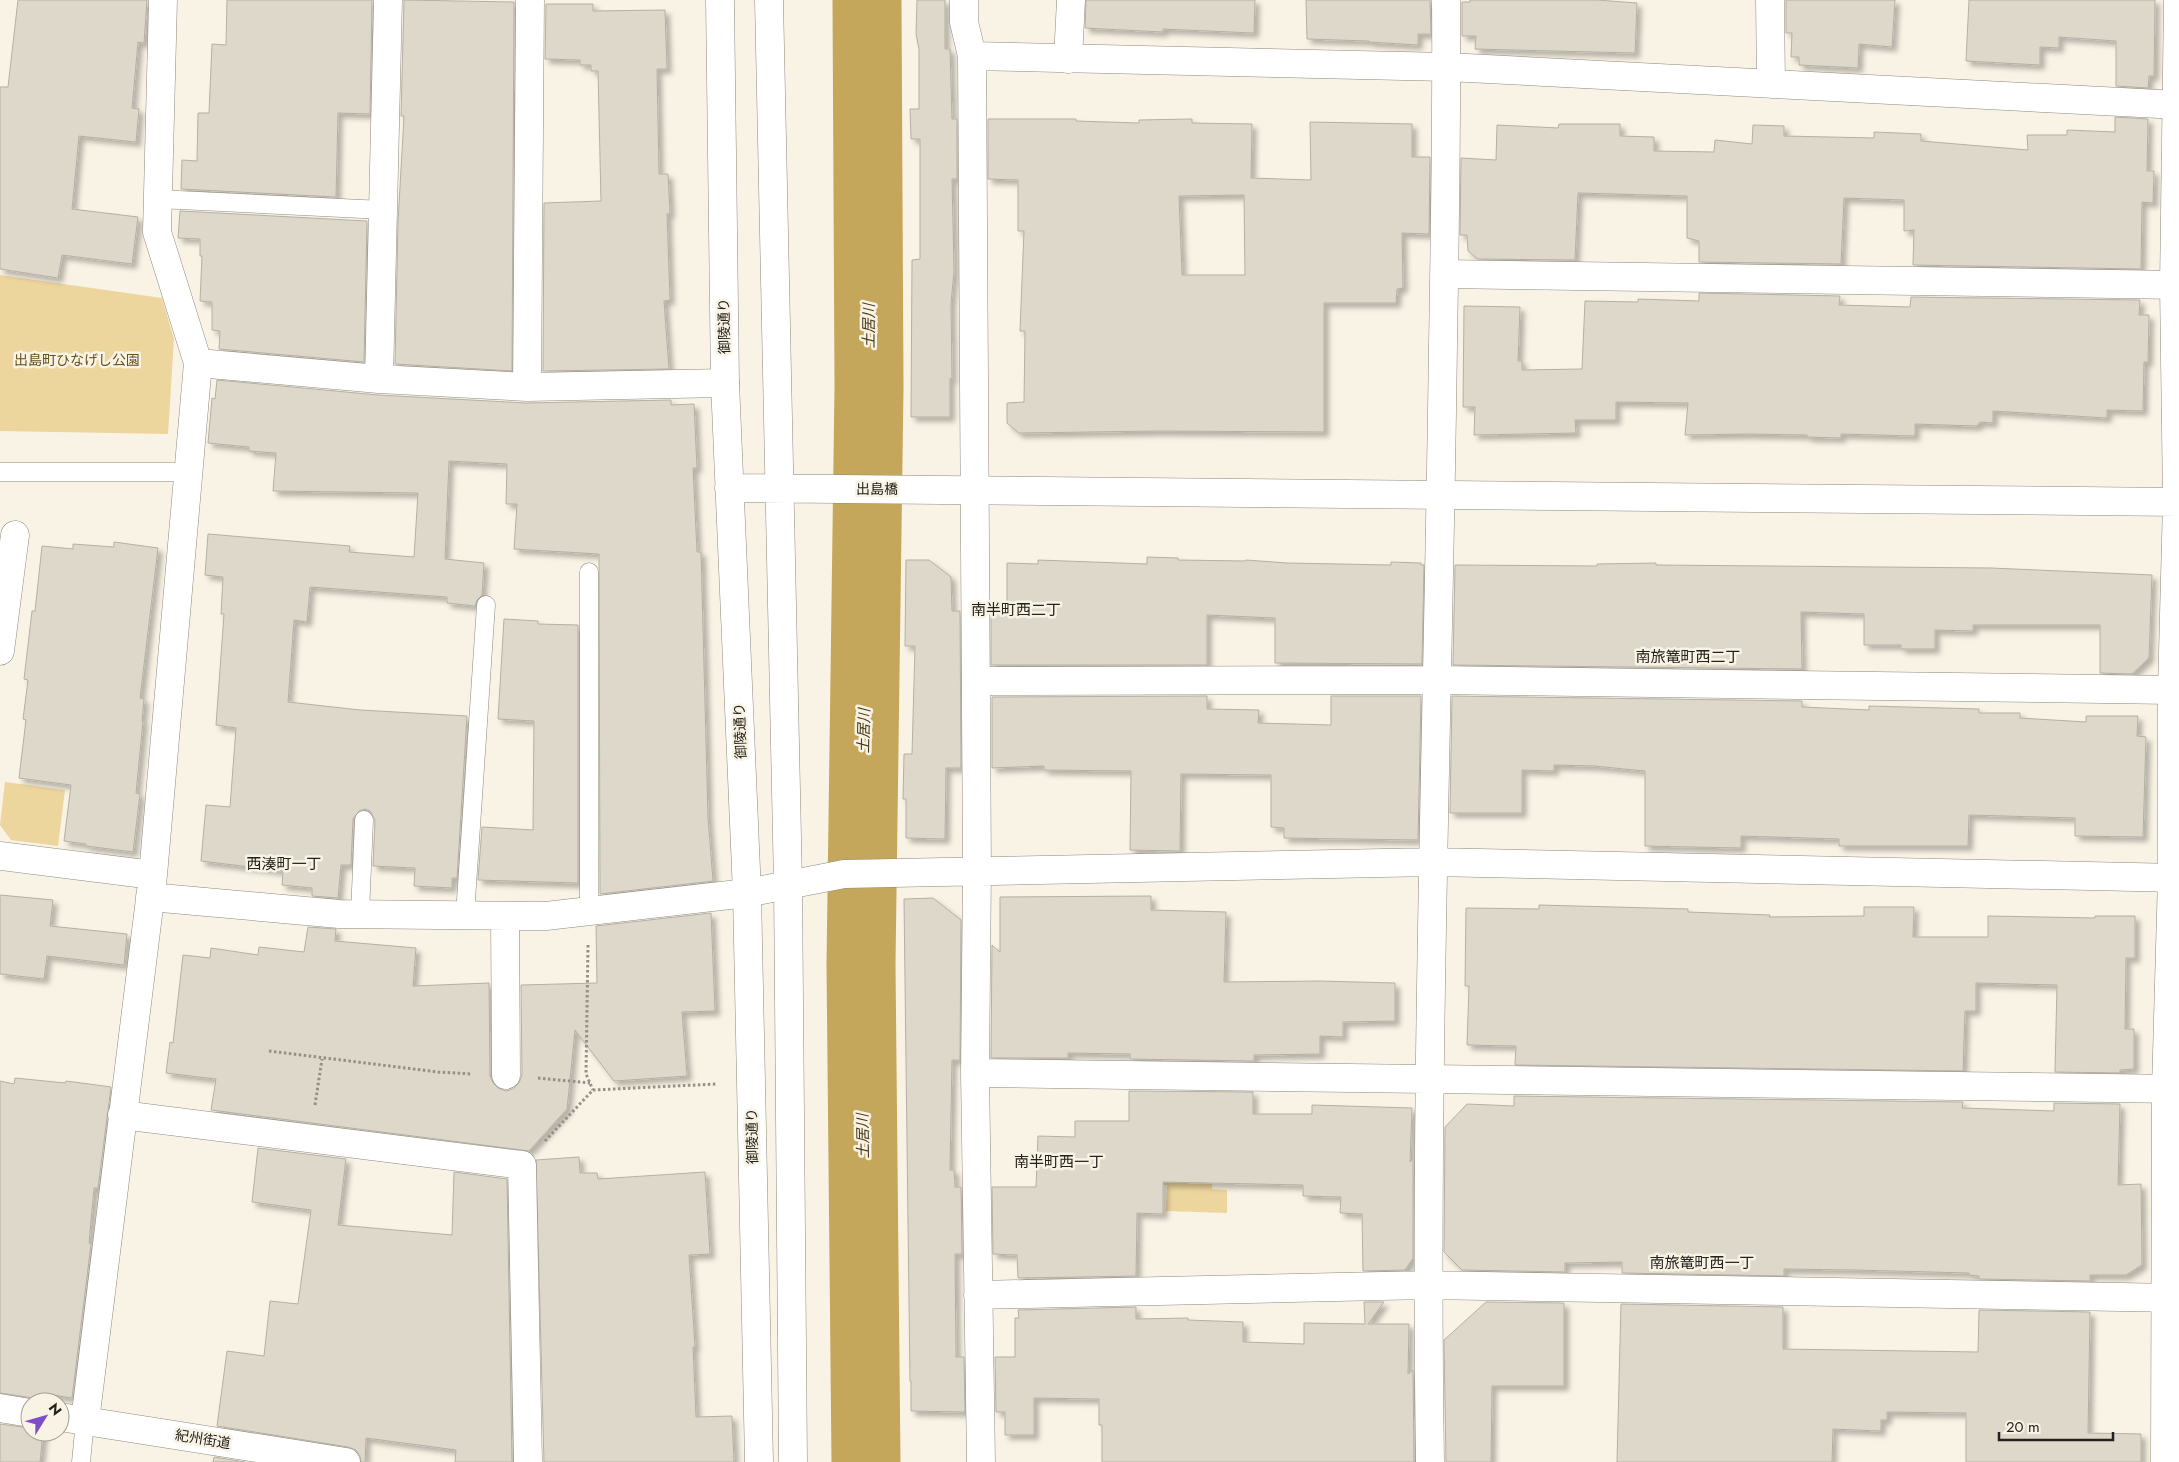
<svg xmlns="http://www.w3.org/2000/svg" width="2179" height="1462" viewBox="0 0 2179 1462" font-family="Jost,'Noto Sans JP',sans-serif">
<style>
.green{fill:#edd59e}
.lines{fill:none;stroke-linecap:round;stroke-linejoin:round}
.river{stroke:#c5a75c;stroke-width:69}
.building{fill:#ddd8ca;stroke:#b5b0a3;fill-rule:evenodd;filter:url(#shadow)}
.service-casing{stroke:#8e897d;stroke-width:19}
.minor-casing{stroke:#8e897d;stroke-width:29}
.tertiary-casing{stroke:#8e897d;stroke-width:29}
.path{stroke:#949086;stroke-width:3;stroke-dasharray:2.5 2.5;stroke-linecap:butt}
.service{stroke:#fff;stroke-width:18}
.minor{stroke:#fff;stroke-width:28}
.tertiary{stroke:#fff;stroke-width:28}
.labels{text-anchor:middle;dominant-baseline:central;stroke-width:5;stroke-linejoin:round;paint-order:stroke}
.street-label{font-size:14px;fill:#24221d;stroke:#f9f3e5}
.park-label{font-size:14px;fill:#675118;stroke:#f9f3e5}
.water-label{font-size:15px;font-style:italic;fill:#473a19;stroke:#f9f3e5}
.neighbourhood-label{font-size:15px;fill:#24221d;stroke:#f9f3e5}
</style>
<defs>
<filter id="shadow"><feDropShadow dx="4.5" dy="4.5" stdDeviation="2.5" flood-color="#0004"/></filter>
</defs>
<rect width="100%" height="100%" fill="#f9f3e5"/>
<path class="green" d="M 0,275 L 162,298 L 174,339 L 168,434 L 0,431 Z
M 5,782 L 65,790 L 58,846 L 11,840 L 0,825 Z
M 1213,1170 L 1212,1189 L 1227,1190 L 1227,1213 L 1166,1211 L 1167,1185 L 1143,1185 Z"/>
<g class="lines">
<path class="river" d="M 866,1462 L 861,964 L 869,387 L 867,0"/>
</g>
<path class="building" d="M 18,0 L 147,0 L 144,43 L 138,42 L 132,108 L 139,109 L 136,142 L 79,136 L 72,209 L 138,217 L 132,264 L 62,255 L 58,278 L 0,269 L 0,87 L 8,87 Z
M 227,0 L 372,0 L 370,114 L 338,113 L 336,197 L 181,189 L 182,160 L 197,161 L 198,113 L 209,113 L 212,44 L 226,45 Z
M 404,0 L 514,2 L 512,371 L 395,364 L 398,222 L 404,116 L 401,116 Z
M 917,0 L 945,0 L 945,49 L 950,49 L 952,119 L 957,119 L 957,179 L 952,179 L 954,271 L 951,303 L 952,380 L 950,378 L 950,417 L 911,417 L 912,260 L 920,259 L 920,139 L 911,139 L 910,109 L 919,109 L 919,49 L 916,34 Z
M 1086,0 L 1255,0 L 1254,33 L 1163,29 L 1163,32 L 1085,28 Z
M 1306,0 L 1430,0 L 1431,34 L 1418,34 L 1418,45 L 1369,42 L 1369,41 L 1307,39 Z
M 1470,0 L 1597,0 L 1637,3 L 1635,53 L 1475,49 L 1476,36 L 1462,36 L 1462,2 L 1470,2 Z
M 1786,0 L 1895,0 L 1892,47 L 1859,44 L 1858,68 L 1799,65 L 1799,57 L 1791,57 L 1792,33 L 1786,33 Z
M 1969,0 L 2155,0 L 2154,76 L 2149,76 L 2148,88 L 2116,86 L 2116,41 L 2059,37 L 2059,48 L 2040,47 L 2040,65 L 1966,61 Z
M 546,4 L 593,4 L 593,11 L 665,10 L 667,69 L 657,69 L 659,174 L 668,174 L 670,214 L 667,214 L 670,300 L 664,301 L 669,369 L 543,371 L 544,203 L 601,201 L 598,71 L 591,71 L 591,65 L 580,65 L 580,60 L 545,59 Z
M 2115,117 L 2148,119 L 2147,171 L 2154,171 L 2153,203 L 2142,202 L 2141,269 L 1913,265 L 1914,230 L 1904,231 L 1904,200 L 1844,198 L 1841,264 L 1699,262 L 1699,241 L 1687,238 L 1687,196 L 1578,193 L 1575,260 L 1478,259 L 1468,251 L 1467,235 L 1460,235 L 1461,158 L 1496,160 L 1497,125 L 1558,128 L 1559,124 L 1620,124 L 1620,136 L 1654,137 L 1654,151 L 1714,152 L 1715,140 L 1752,144 L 1753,125 L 1784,126 L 1784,136 L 1874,138 L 1874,132 L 1921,134 L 1921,141 L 2028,150 L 2027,135 L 2067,135 L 2067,130 L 2115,132 Z
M 988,119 L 1076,119 L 1076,121 L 1139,123 L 1139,120 L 1192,119 L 1192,123 L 1252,124 L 1251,178 L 1311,180 L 1310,122 L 1412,124 L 1412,157 L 1430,157 L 1429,234 L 1402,233 L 1403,288 L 1397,289 L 1396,303 L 1324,303 L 1324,432 L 1158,431 L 1019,433 L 1007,423 L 1007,403 L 1024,402 L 1025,331 L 1020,331 L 1024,231 L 1018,231 L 1018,180 L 988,179 ZM 1244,195 L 1245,275 L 1182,275 L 1179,196 Z
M 180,211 L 367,221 L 364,362 L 219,349 L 220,331 L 212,330 L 212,302 L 200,301 L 202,256 L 200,256 L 200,239 L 178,238 Z
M 1699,293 L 1840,296 L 1839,305 L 1910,307 L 1911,297 L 2140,300 L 2139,315 L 2149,315 L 2148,362 L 2144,362 L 2143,411 L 2107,410 L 2107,418 L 1993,411 L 1993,423 L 1980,422 L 1977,426 L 1915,424 L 1915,436 L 1841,434 L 1841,438 L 1807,437 L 1807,435 L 1748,434 L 1685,435 L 1688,403 L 1616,402 L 1616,420 L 1575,420 L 1576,433 L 1474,435 L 1475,407 L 1463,407 L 1464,306 L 1520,307 L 1518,361 L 1522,361 L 1522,370 L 1582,369 L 1585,301 L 1638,302 L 1638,299 L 1699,301 Z
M 217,380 L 378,395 L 526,403 L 671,400 L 671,405 L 694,404 L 697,468 L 693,468 L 697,552 L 701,552 L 708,818 L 713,881 L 600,894 L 599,554 L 514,549 L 517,504 L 506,504 L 507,464 L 449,461 L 445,559 L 484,563 L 482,595 L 477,600 L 475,606 L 447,603 L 447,597 L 310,587 L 307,622 L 294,620 L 288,702 L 360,710 L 467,716 L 457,878 L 452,878 L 452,888 L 414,886 L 415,868 L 373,866 L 375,820 L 370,811 L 365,809 L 359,811 L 353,819 L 351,865 L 341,865 L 338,898 L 312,896 L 312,888 L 282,885 L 283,871 L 201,861 L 206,805 L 230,807 L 236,728 L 216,725 L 224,614 L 221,614 L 223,577 L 205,575 L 208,534 L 350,546 L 349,552 L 414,557 L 418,493 L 273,491 L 276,453 L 249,451 L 249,447 L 208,443 L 212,398 L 215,399 Z
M 114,542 L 158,548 L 140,698 L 144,699 L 142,721 L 143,721 L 136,793 L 140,794 L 133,852 L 86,846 L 86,844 L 64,841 L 71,785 L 19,778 L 26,720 L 23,719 L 28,680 L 24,679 L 32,611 L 35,611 L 42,546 L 73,549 L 73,544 L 114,547 Z
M 1147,557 L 1178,558 L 1178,560 L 1245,561 L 1246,560 L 1287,563 L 1391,565 L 1391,562 L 1421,563 L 1421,565 L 1424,565 L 1422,664 L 1275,663 L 1275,618 L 1207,615 L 1207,665 L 991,665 L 991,611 L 1007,611 L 1007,563 L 1038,564 L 1038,560 L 1147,564 Z
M 906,560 L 929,560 L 951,577 L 952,611 L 960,611 L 961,768 L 946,768 L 945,839 L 906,838 L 906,799 L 903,799 L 904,754 L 912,754 L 915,646 L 905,646 Z
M 1656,563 L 1656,565 L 1991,568 L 2152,575 L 2149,658 L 2132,674 L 2100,673 L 2100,625 L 1973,625 L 1973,631 L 1935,630 L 1935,649 L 1901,649 L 1901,645 L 1864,645 L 1864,614 L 1801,612 L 1802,669 L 1453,665 L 1455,565 L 1597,566 L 1597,564 Z
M 504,619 L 538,621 L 538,624 L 578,625 L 578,883 L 478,880 L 482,827 L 533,830 L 534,721 L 498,719 Z
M 1207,696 L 1207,709 L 1259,710 L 1258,723 L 1331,725 L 1331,696 L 1421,696 L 1418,840 L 1284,838 L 1284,828 L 1271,827 L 1271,775 L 1181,774 L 1180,851 L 1130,850 L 1131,771 L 1044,770 L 1044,766 L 992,768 L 992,697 Z
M 1452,696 L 1802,701 L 1802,707 L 1869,710 L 1869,706 L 1979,709 L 1979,713 L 2020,713 L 2020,718 L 2086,722 L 2086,716 L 2138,716 L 2137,736 L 2146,737 L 2143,837 L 2075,836 L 2075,818 L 1969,815 L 1968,846 L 1839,846 L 1839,839 L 1741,836 L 1741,848 L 1645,846 L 1645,771 L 1594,766 L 1554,765 L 1554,771 L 1522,770 L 1522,813 L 1450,813 Z
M 0,895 L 53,900 L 50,926 L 127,934 L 124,965 L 47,956 L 44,979 L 0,974 Z
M 1151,896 L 1151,910 L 1226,912 L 1224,982 L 1319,981 L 1395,983 L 1395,1021 L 1343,1022 L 1343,1037 L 1320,1036 L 1320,1054 L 1254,1055 L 1254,1061 L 1130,1059 L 1130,1054 L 1068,1053 L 1068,1058 L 991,1058 L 992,945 L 1000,952 L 1000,897 Z
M 933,898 L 961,920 L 960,1060 L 952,1060 L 950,1170 L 954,1170 L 955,1187 L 961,1187 L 962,1254 L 955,1254 L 956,1357 L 964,1357 L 965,1412 L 911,1411 L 911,1381 L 910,1381 L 904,899 Z
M 1539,905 L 1688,909 L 1688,912 L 1770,915 L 1769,917 L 1864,916 L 1864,907 L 1914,907 L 1913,937 L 1988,937 L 1988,916 L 2095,918 L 2095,916 L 2135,916 L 2135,958 L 2126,958 L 2125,1029 L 2134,1029 L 2134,1069 L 2120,1070 L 2120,1073 L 2055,1072 L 2057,985 L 1976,983 L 1976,1011 L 1965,1011 L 1963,1071 L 1515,1065 L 1516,1046 L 1467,1045 L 1469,986 L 1465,986 L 1466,908 L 1539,909 Z
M 711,913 L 715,1011 L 682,1012 L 687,1076 L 614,1081 L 575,1030 L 567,1109 L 529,1151 L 211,1110 L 216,1079 L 166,1073 L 170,1042 L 173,1043 L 183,955 L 210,958 L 211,948 L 258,955 L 259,947 L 304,952 L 308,927 L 336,929 L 335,941 L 416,948 L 413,986 L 489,983 L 490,1076 L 493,1083 L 498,1088 L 506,1091 L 513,1089 L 519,1083 L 522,1075 L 521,985 L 597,983 L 596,926 Z
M 15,1078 L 65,1083 L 66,1081 L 111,1087 L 98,1188 L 94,1188 L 89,1243 L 91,1244 L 72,1398 L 47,1394 L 46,1402 L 41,1402 L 33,1398 L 0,1393 L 0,1081 L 14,1084 Z
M 1129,1091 L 1253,1092 L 1253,1114 L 1312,1114 L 1312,1105 L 1412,1108 L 1410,1162 L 1413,1159 L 1413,1258 L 1405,1270 L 1363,1271 L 1362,1214 L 1340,1213 L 1341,1197 L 1303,1196 L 1303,1185 L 1163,1182 L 1163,1214 L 1137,1213 L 1136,1276 L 1018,1278 L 1017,1255 L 993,1254 L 992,1187 L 1036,1187 L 1038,1136 L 1075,1137 L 1075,1121 L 1129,1121 Z
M 1514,1096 L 1963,1102 L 1962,1108 L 2054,1111 L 2054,1103 L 2120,1104 L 2118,1185 L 2141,1184 L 2142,1265 L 2126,1275 L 2090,1275 L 2090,1281 L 1979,1279 L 1979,1276 L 1969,1275 L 1969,1273 L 1856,1270 L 1784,1269 L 1784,1276 L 1622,1273 L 1622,1262 L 1565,1263 L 1565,1272 L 1462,1270 L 1444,1252 L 1445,1127 L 1467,1104 L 1514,1106 Z
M 258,1148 L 346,1159 L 338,1225 L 452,1235 L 454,1172 L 507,1179 L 512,1462 L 455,1462 L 456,1450 L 366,1438 L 365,1462 L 361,1462 L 360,1456 L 356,1450 L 348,1447 L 217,1426 L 227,1351 L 264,1356 L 270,1301 L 298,1304 L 311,1210 L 252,1202 Z
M 579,1157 L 580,1173 L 597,1173 L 598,1179 L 705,1172 L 710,1254 L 689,1255 L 695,1347 L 693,1347 L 696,1417 L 732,1416 L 734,1462 L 544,1462 L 536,1160 Z
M 1364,1302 L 1384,1302 L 1368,1324 L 1409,1324 L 1408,1374 L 1413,1370 L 1414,1462 L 1102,1462 L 1102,1425 L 1099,1425 L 1099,1399 L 1034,1398 L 1034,1435 L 1005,1435 L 1005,1412 L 996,1412 L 995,1357 L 1015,1357 L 1015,1318 L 1019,1318 L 1018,1310 L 1136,1307 L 1136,1319 L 1188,1318 L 1188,1320 L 1243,1322 L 1243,1342 L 1304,1344 L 1304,1323 L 1365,1324 Z
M 1486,1302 L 1564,1303 L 1564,1386 L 1492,1386 L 1491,1462 L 1446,1462 L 1444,1340 Z
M 1621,1304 L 1783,1307 L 1783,1349 L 1978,1352 L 1979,1310 L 2090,1312 L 2088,1433 L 2141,1434 L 2141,1462 L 1966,1462 L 1966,1413 L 1887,1412 L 1887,1420 L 1881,1420 L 1881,1431 L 1833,1429 L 1832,1462 L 1617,1462 Z
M 0,1424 L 30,1428 L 30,1432 L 43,1432 L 40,1462 L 0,1462 Z
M 214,1457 L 245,1462 L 213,1462 Z"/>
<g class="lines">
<defs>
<path id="service" d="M 158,199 L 383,210
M 0,472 L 188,472
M 589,572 L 589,911
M 360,914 L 364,820
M 465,915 L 486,605
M 81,1462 L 85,1421"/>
<path id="minor" d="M 964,0 L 964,22 L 972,56 L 977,871 L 975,1073 L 981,1462
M 1770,0 L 1771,84
M 972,56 L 1447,67 L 2179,105
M 1068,59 L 1071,0
M 1444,274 L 2179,285
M 198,363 L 379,379 L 527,387 L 725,383
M 379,379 L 388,0
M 527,387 L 530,0
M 0,651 L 15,535
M 976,681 L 1437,680 L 2172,690
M 0,856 L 153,875
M 150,897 L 339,914 L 546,916 L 747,893 L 844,874 L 1433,862 L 2179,878
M 505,916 L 506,1075
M 975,1073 L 2179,1089
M 122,1115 L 522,1165 L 528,1462
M 978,1295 L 1427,1285 L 2179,1298
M 0,1408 L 30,1413
M 60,1417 L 346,1462
M 85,1421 L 153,875 L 198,363 L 157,232 L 163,0
M 1430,1462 C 1424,1090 1438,718 1443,345 C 1445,230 1447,115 1446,0"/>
<path id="tertiary" d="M 720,0 L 725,383 L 747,893 L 759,1462
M 769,0 L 788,884 L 793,1462
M 729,488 L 2179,502
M 2165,1462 L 2166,1089 L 2172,878 L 2172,690 L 2177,502 L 2174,285 L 2178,0"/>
</defs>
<use href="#service" class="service-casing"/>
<use href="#minor" class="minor-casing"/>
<use href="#tertiary" class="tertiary-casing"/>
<path class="path" d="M 588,945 L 586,1074 L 593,1090
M 269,1051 L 438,1072 L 472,1074
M 538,1078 L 590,1083
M 315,1105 L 322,1059
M 545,1141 L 593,1090 L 716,1084"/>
<use href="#service" class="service"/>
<use href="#minor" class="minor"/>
<use href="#tertiary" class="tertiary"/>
</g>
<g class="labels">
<g class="street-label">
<text transform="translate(724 326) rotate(-91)">御陵通り</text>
<text x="877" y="489">出島橋</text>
<text transform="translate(740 731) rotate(-92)">御陵通り</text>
<text transform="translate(752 1136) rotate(-91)">御陵通り</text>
<text transform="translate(203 1439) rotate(9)">紀州街道</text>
</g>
<g class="park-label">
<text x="77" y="360">出島町ひなげし公園</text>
</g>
<g class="water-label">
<text transform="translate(869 326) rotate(-90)">土居川</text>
<text transform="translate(864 731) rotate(-89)">土居川</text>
<text transform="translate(863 1136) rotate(-91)">土居川</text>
</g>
<g class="neighbourhood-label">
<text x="1016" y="610">南半町西二丁</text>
<text x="1688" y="657">南旅篭町西二丁</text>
<text x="284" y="864">西湊町一丁</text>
<text x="1059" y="1162">南半町西一丁</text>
<text x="1702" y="1263">南旅篭町西一丁</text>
</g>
</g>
<g transform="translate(45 1417) rotate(53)"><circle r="24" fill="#f9f3e5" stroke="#a49f95"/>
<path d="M0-4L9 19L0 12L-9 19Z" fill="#7d4ec7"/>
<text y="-8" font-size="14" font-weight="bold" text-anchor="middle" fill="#24221d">N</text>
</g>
<path d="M1999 1432v8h114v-8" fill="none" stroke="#24221d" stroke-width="2.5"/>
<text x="2006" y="1432" font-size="15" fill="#24221d" stroke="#f9f3e5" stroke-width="4" paint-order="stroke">20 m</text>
</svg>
